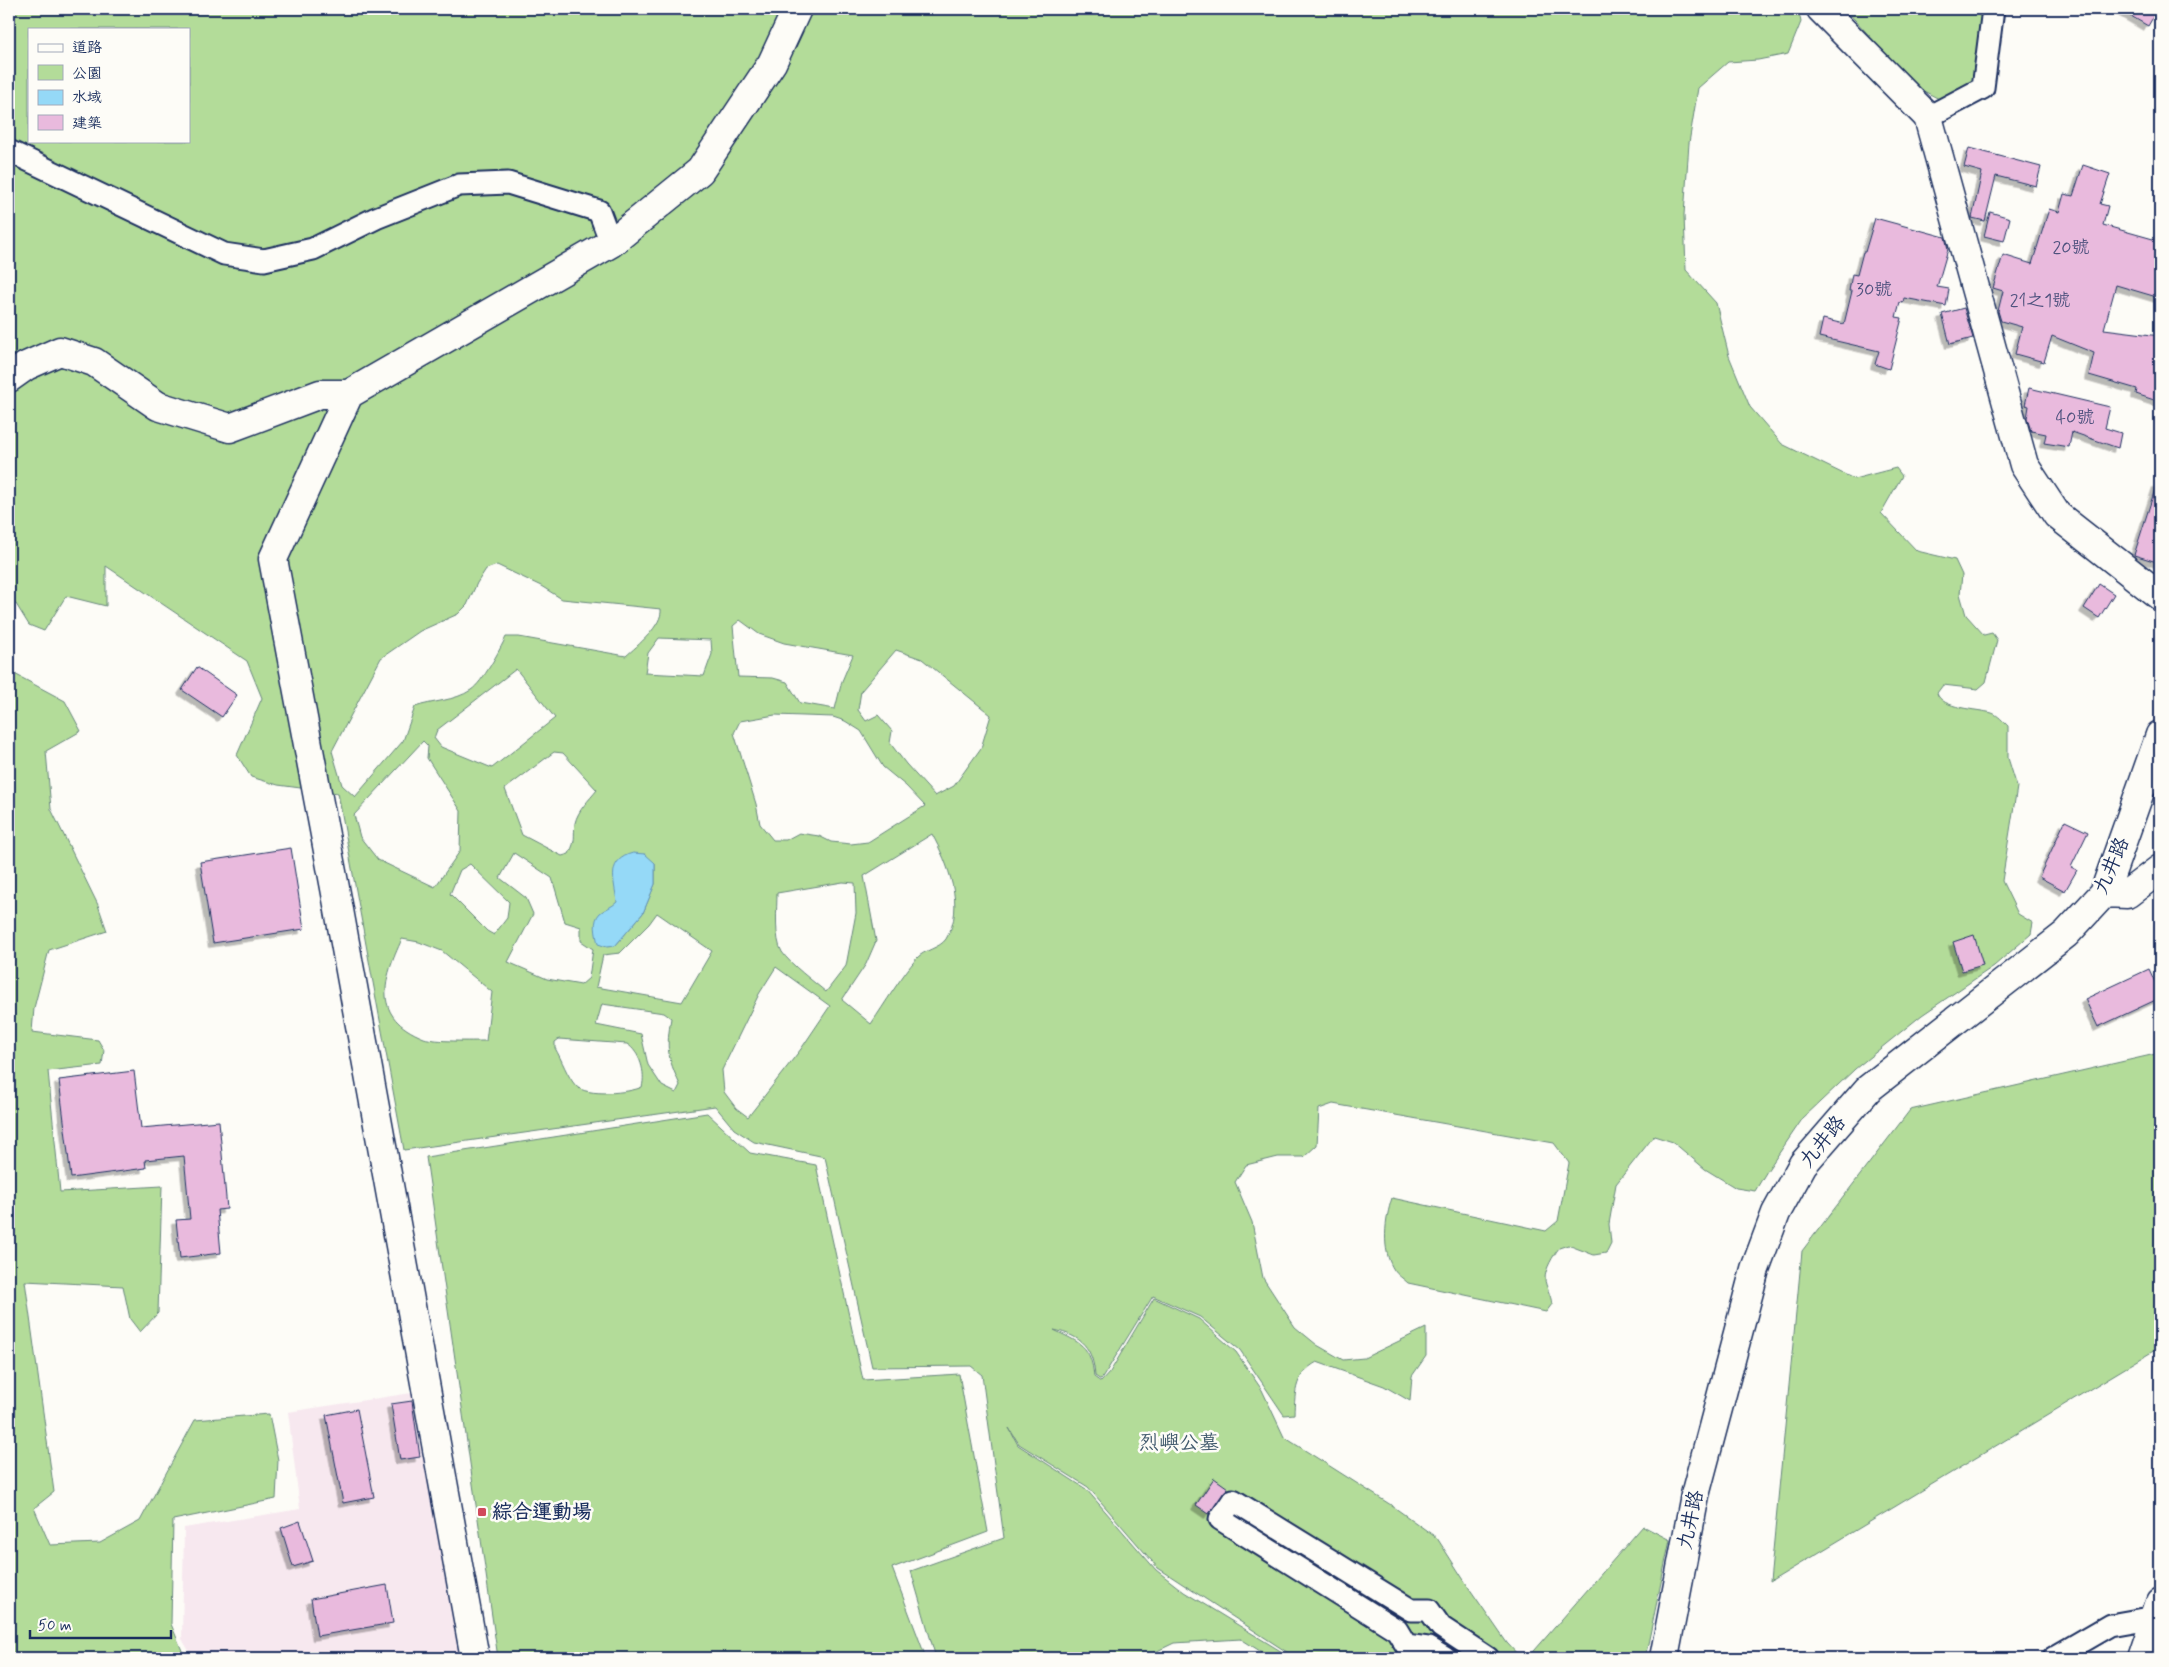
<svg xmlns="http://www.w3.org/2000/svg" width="2169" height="1667" viewBox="0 0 2169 1667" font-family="Mynerve,'LXGW WenKai TC',sans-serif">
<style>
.built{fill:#f7e8ef}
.green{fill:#b3dc99;stroke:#67867c;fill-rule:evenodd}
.water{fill:#95d9f7;stroke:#6495ba}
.building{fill:#e9badd;stroke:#1b2f5e;filter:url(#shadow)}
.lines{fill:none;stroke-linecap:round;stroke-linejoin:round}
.street-casing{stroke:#1b2f5e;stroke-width:25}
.secondary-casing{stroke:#1b2f5e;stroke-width:31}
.street{stroke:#fdfcf7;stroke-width:21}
.secondary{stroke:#fdfcf7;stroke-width:28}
.poi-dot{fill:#d1495b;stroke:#fdfcf7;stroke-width:2}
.labels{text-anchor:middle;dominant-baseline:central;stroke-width:5;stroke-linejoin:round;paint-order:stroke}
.number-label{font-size:18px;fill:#4e527e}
.street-label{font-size:20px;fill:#1b2f5e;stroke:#fdfcf7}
.park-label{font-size:20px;fill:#415a6d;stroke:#fdfcf7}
.poi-label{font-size:20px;font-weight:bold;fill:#1b2f5e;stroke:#fdfcf7;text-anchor:start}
</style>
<defs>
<filter id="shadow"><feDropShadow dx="-4.5" dy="4.5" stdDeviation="0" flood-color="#0004"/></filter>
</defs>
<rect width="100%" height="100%" fill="#fdfcf7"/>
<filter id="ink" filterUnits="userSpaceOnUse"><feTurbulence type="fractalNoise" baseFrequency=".02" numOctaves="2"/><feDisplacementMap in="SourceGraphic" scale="10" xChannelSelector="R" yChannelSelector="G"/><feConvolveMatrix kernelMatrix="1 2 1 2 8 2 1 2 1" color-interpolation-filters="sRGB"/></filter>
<g filter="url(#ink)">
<path class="built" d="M 418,1392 L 463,1658 L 193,1658 L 182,1639 L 184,1528 L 300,1509 L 288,1412 Z"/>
<path class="green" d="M 9,9 L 1798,9 L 1801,22 L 1788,54 L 1758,60 L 1728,62 L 1698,88 L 1689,143 L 1684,215 L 1686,270 L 1716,303 L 1729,356 L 1750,407 L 1782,444 L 1854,479 L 1896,468 L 1902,476 L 1881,513 L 1917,551 L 1955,560 L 1962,575 L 1960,594 L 1966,615 L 1984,635 L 1992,633 L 1997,640 L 1986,682 L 1978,689 L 1943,685 L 1937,693 C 1941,709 1978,709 1992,713 C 1998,715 2003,721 2008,726 L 2008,758 L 2017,787 L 2002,881 L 2018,914 L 2033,923 L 2031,934 L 1994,966 L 1922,1015 L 1855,1069 L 1803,1118 L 1767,1171 L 1755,1191 L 1736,1188 L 1705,1169 L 1673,1142 L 1654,1136 L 1616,1184 L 1609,1224 L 1611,1243 L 1606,1253 L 1594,1255 L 1568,1245 L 1559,1248 C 1553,1256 1545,1269 1545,1279 C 1545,1285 1551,1295 1552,1304 L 1546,1312 L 1408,1283 C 1404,1279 1397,1275 1394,1270 C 1381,1250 1385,1219 1392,1198 L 1546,1231 L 1558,1221 L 1569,1163 L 1554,1143 L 1333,1104 L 1319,1109 L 1317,1145 L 1304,1157 L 1278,1157 L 1246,1165 L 1235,1182 L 1252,1222 L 1263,1278 L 1295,1327 L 1317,1345 L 1343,1360 L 1364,1358 L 1426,1328 L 1426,1356 L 1412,1376 L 1410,1401 L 1384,1386 L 1317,1362 C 1295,1374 1295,1391 1294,1414 L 1284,1415 L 1240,1350 L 1200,1317 L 1153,1296 L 1101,1380 L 1095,1376 C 1093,1348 1082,1336 1054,1330 C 1080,1343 1091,1345 1094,1377 L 1101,1382 L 1110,1372 L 1154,1298 L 1199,1319 L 1236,1352 L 1262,1390 L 1284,1437 L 1391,1505 L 1437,1538 L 1469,1588 L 1507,1643 L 1521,1658 L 1296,1658 L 1158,1568 L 1088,1487 L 1019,1444 L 1009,1428 L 1018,1445 L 1086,1489 L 1156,1570 L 1184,1592 L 1292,1658 L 1271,1658 L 1241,1639 L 1174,1643 L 1151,1654 L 1147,1658 L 936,1658 L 911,1571 L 1004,1538 L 982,1375 L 971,1366 L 872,1367 L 825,1157 L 754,1142 L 734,1129 L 715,1106 L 404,1150 L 338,793 L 278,785 L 251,777 L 237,755 L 262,698 L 247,661 L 106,566 L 106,606 L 66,596 L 44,631 L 29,625 L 16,604 L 9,604 ZM 29,29 L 189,29 L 189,141 L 29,141 ZM 497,565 L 541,586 L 562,599 L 661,609 C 663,625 637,646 626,656 L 519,637 L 506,637 C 499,651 483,682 471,690 C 455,701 432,701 415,707 L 403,741 L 355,797 L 342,785 L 332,751 L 381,658 L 420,631 L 458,614 L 467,605 L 477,583 L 486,569 ZM 740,620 L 759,634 L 784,643 L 853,655 L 842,681 L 835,709 L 800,703 L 787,682 L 773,678 L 738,677 L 733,626 ZM 659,638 L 711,640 L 712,654 L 704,676 L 645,673 L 648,653 ZM 896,650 L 922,659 L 991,715 L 981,748 L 954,786 L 935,796 L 906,764 L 890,743 L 892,731 L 878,715 L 866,721 L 858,710 L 861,691 ZM 516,669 L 555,718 L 492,768 L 441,747 L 434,738 L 437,730 ZM 775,715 L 833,717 L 845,721 L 861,731 L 883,767 L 906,786 L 925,806 L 868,842 L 851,844 L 831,842 L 819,836 L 799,833 L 786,840 L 773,840 L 760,824 L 756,804 L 734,733 L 740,721 ZM 423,741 L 428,746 L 427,758 L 461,811 L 460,851 L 435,887 L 378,860 L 360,837 L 354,815 ZM 554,752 L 563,753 L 597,790 C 589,800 578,810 575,823 C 573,838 577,838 569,854 L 562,856 L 522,835 L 505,789 ZM 932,834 C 948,864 966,906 946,939 C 940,948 924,950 917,958 C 900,978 886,1002 871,1024 L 842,1000 L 866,964 L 876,941 L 864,876 ZM 514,853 L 552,878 L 565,922 L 581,927 L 581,941 L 593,949 L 589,978 L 581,985 L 547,979 L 508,962 L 533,914 L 526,898 L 500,878 ZM 655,863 L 655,884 L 643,913 L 615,946 L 601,913 C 622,904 639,880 655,863 ZM 470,864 L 509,902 L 507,918 L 494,935 L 487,931 L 450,894 L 460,870 ZM 843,882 L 855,883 L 856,913 L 846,966 L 826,992 C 814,982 790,964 782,952 C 774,939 777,908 777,893 ZM 657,913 L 712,951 L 682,1002 L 596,987 L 603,955 L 620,953 L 649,924 ZM 402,939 L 419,942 L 442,951 L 492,992 L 486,1041 C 471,1041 436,1042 424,1038 C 371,1017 383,980 402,939 ZM 776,967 L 830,1006 L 801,1049 L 748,1117 L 736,1108 L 724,1092 L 722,1070 L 759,994 ZM 602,1004 L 664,1013 L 671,1018 C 666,1049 667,1056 680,1085 L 676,1093 L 662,1086 L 648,1065 L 641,1034 L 596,1025 ZM 559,1039 L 627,1044 C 640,1052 646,1073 642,1087 C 630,1093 586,1097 576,1086 C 567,1076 562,1060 555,1048 L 555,1042 Z
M 1845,9 L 1995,9 L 1974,92 L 1945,102 L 1916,87 Z
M 9,671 L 65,701 L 81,731 L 46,751 L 51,809 L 98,905 L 107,931 L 49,950 L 34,1008 L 32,1032 L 98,1040 L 104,1050 L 102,1065 L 48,1071 L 60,1192 L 162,1186 L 158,1313 L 140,1332 L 130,1319 L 123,1286 L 25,1281 L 54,1492 L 34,1508 L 50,1545 L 100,1543 L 140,1521 L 195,1420 L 269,1414 L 278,1460 L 276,1499 L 173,1520 L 171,1624 L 185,1658 L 9,1658 Z
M 2160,1053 L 2160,1347 L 1770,1582 L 1802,1251 L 1910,1110 Z
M 707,1113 L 750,1153 L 816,1165 L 863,1380 L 959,1374 L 988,1532 L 892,1568 L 926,1658 L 498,1658 L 426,1157 Z
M 1643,1526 L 1670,1540 L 1645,1658 L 1528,1658 Z"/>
<path class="water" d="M 633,853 L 645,854 L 655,863 L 655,884 L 643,913 L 615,946 L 607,947 L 598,944 C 596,934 592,921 600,913 C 605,909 612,907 617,902 C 614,880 606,860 633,853 Z"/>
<path class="building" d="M 2119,9 L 2158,9 L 2148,26 Z
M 1969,148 L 2041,167 L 2036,186 L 1996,176 L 1985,221 L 1972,218 L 1982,172 L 1964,167 Z
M 2083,165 L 2110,174 L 2100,204 L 2108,206 L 2103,225 L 2160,241 L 2160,298 L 2116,285 L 2104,329 L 2160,336 L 2160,402 L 2136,394 L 2137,389 L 2089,375 L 2094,353 L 2052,336 L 2044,362 L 2015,354 L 2022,327 L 2001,321 L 1998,311 L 2003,291 L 1993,288 L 2003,255 L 2032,264 L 2049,209 L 2059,212 L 2064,194 L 2073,196 Z
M 1990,212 L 2010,218 L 2004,241 L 1984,236 Z
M 1875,218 L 1945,237 L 1948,249 L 1937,287 L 1949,289 L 1946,306 L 1904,298 L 1903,303 L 1900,302 L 1896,317 L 1902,318 L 1889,369 L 1875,364 L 1879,351 L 1819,337 L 1823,319 L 1844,324 L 1852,291 L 1849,291 L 1852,274 L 1857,275 L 1863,252 L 1865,252 Z
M 1964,308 L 1973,338 L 1950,344 L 1942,314 Z
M 2029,388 L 2110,407 L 2105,428 L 2121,433 L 2118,448 L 2072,432 L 2069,447 L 2044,443 L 2046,434 L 2031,431 L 2027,418 L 2029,406 L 2025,405 Z
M 2157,483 L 2160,483 L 2160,563 L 2134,555 Z
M 2099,584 L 2114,594 L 2099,618 L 2084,608 Z
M 197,667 L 237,695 L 222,717 L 182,690 Z
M 2065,821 L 2088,832 L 2071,867 L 2077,870 L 2065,891 L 2039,877 Z
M 291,848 L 304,929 L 213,943 L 200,862 Z
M 1974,935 L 1983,965 L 1962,971 L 1953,942 Z
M 2149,969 L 2160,993 L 2160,998 L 2098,1027 L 2085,999 Z
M 134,1071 L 141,1128 L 219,1121 L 227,1209 L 217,1210 L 221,1253 L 180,1258 L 176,1220 L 190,1219 L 184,1156 L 145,1160 L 146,1168 L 71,1178 L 59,1080 Z
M 412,1401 L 420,1457 L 400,1460 L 391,1404 Z
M 357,1409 L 374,1497 L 343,1503 L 326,1415 Z
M 1214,1478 L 1228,1488 L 1209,1514 L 1196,1505 Z
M 300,1521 L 313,1561 L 293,1567 L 281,1528 Z
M 387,1585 L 393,1623 L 317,1636 L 311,1599 Z"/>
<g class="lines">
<defs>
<path id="street" d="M 1928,117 L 1983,88 L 1993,9
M 9,151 L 224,254 L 264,260 L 313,249 L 376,218 L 459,185 L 508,183 L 599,211 L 611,243
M 1445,1658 L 1428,1648 L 1406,1645 L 1397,1630 L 1220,1519 L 1233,1500 L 1411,1610 L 1429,1610 L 1441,1627 L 1488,1658
M 2053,1658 L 2110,1625 L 2155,1617"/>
<path id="secondary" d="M 1821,9 L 1928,117 L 2024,465 L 2057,515 L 2160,596
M 9,378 L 26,366 L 60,351 L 94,362 L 158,406 L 230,428 L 320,394 L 349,394
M 2104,893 L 2127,894 L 2160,869
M 475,1658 L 335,888 L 273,559 L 349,394 L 611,243 L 700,171 L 772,63 L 797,9
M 1664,1658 L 1695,1495 L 1755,1269 L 1776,1213 L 1803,1164 L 1868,1089 L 2066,934 L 2104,893 L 2160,735
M 2141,1658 L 2160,1602"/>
</defs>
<use href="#street" class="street-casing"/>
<use href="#secondary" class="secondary-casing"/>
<use href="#street" class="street"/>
<use href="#secondary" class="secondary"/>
</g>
</g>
<rect class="poi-dot" x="477" y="1507" width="10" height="10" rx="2.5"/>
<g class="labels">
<g class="number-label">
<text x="2071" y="248">20號</text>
<text x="1874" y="290">30號</text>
<text x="2040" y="301">21之1號</text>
<text x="2075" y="418">40號</text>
</g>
<g class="street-label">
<text transform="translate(2112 866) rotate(-67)">九井路</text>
<text transform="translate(1823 1142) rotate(-51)">九井路</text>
<text transform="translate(1691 1520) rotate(-78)">九井路</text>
</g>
<g class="park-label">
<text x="1179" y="1443">烈嶼公墓</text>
</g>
<g class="poi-label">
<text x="492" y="1512">綜合運動場</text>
</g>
</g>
<rect width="2169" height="1667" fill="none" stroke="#fdfcf7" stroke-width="30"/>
<rect x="15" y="15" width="2139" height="1637" fill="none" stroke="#1b2f5e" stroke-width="2" filter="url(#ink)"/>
<rect x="28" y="28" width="162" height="115" fill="#fdfcf7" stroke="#a3aaba"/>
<rect x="38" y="44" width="25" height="8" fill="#fdfcf7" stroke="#a3aaba"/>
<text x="72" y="52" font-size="15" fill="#1b2f5e">道路</text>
<rect x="38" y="65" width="25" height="15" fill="#b3dc99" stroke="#a3aaba"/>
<text x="72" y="78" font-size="15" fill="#1b2f5e">公園</text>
<rect x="38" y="90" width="25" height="15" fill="#95d9f7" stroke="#a3aaba"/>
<text x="72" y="102" font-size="15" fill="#1b2f5e">水域</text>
<rect x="38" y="115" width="25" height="15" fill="#e9badd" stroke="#a3aaba"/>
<text x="72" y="128" font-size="15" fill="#1b2f5e">建築</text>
<path d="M30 1630v8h141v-8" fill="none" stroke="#1b2f5e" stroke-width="2.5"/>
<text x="38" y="1630" font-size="15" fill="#1b2f5e" stroke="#fdfcf7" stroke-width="4" paint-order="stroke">50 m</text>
</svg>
